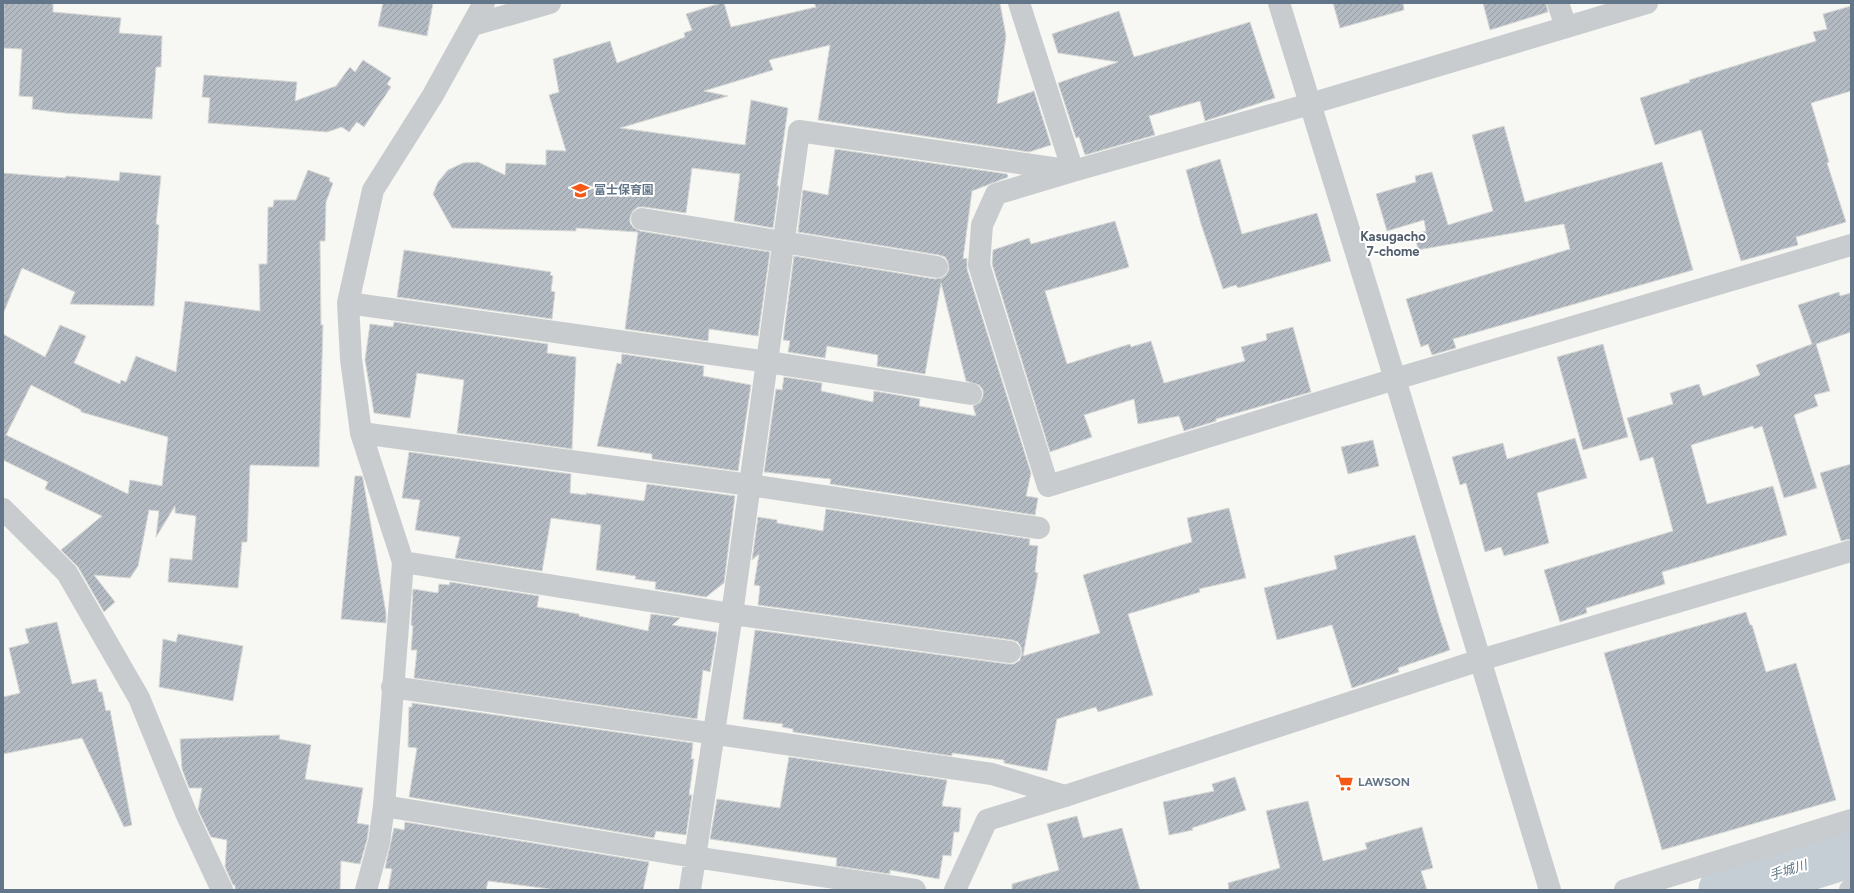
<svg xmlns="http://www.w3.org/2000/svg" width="1854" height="893" viewBox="0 0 1854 893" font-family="Figtree,'Noto Sans JP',sans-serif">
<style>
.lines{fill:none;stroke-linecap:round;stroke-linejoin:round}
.river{stroke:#c4ced4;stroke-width:53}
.building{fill:url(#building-hatch);stroke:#d8d9d6;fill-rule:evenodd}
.minor{stroke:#c9cccf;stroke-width:22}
.tertiary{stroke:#c9cccf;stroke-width:22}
.labels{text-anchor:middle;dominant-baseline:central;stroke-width:4;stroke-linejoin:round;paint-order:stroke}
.poi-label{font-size:12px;font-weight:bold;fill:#637588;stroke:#fff;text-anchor:start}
.neighbourhood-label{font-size:13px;font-weight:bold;fill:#525f6c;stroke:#fff}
.water-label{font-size:13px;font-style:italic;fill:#5f7784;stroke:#fff}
</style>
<defs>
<pattern id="building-hatch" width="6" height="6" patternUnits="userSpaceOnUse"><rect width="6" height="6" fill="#b3bac1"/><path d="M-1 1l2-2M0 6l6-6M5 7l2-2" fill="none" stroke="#959ca3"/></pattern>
</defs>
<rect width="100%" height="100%" fill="#f7f7f3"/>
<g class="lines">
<path class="river" d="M 1725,890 L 1851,851"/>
</g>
<path class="building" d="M 4,3 L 53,3 L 53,12 L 121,18 L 119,33 L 162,36 L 161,67 L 156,67 L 152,119 L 64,113 L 32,109 L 33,97 L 19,96 L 22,49 L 3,48 Z
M 383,3 L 433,3 L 427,36 L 378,26 Z
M 721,3 L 724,3 L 731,27 L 816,7 L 814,3 L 1000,3 L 1006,36 L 997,104 L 1034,91 L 1051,145 L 1029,152 L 818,120 L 830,45 L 769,60 L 773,70 L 704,91 L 728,96 L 620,128 L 745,145 L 751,100 L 788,108 L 777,186 L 779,186 L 773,228 L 734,221 L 740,174 L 692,168 L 686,213 L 644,207 L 638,207 L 633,211 L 630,217 L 630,223 L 634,228 L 640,231 L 770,252 L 758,336 L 709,329 L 708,341 L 625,329 L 638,232 L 576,228 L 576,231 L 452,228 L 433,194 L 438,182 L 448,170 L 463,163 L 478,162 L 505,175 L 506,163 L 546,165 L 546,150 L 566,151 L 549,95 L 559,92 L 553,59 L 610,41 L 617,63 L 685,37 L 684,33 L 692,30 L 686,14 Z
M 1333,3 L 1403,3 L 1404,10 L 1340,28 Z
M 1483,3 L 1546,3 L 1548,12 L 1490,30 Z
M 1851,6 L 1851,91 L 1811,103 L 1829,162 L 1827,163 L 1846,222 L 1796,237 L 1798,245 L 1741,261 L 1701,130 L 1655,145 L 1640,98 L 1690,82 L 1689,80 L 1816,41 L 1813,32 L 1827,29 L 1823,14 Z
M 1119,11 L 1134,57 L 1250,22 L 1275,98 L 1205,121 L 1200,101 L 1149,116 L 1155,135 L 1085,155 L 1079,137 L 1076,138 L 1058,83 L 1118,62 L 1058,53 L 1052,34 Z
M 363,60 L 391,78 L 387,84 L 391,87 L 364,127 L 357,122 L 349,132 L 342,127 L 327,132 L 208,123 L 210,98 L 202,97 L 204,75 L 297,82 L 295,101 L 336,86 L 350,67 L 355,72 Z
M 1504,126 L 1525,202 L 1662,162 L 1693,270 L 1453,339 L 1456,348 L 1432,355 L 1428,344 L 1421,347 L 1406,299 L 1570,249 L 1564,224 L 1418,250 L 1415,234 L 1426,231 L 1424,220 L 1387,231 L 1376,194 L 1416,182 L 1415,176 L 1432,172 L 1448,225 L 1493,211 L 1472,135 Z
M 835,149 L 1007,174 L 1008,177 L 972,191 L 963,259 L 967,258 L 967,269 L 1031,473 L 1026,496 L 1038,498 L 1035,515 L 830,484 L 831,479 L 764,472 L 776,389 L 782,390 L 784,377 L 822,383 L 821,391 L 873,402 L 874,391 L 920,399 L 919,406 L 976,416 L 973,406 L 980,402 L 983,396 L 983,390 L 979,385 L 966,381 L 941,283 L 925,374 L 877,366 L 878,355 L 827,346 L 825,358 L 788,352 L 790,341 L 783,340 L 794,256 L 935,279 L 942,278 L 946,275 L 949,269 L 948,262 L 945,257 L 939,255 L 798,232 L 803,190 L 828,195 Z
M 1220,159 L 1242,234 L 1317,213 L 1331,261 L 1238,288 L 1236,285 L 1223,289 L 1201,224 L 1186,170 Z
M 308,170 L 330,178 L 329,181 L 333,183 L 326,202 L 325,241 L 320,241 L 321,325 L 323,325 L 319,467 L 250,465 L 247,542 L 242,542 L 238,588 L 168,582 L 170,558 L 192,560 L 196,516 L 175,513 L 175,506 L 156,537 L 159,511 L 149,510 L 138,566 L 130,578 L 94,575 L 115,602 L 104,612 L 78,567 L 61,550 L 102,516 L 45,489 L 48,482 L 3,460 L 3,334 L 45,357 L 60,325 L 86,336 L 74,363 L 120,384 L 121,380 L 126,382 L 136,356 L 176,372 L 185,301 L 260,311 L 259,264 L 267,264 L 268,207 L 273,207 L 274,200 L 296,200 ZM 31,385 L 81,410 L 81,412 L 168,437 L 162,486 L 130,480 L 128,494 L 6,435 Z
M 120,172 L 161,176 L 156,224 L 159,225 L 154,306 L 70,304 L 75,292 L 22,268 L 3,314 L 3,173 L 65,178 L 66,176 L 119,181 Z
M 1115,221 L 1129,267 L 1045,291 L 1067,364 L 1130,344 L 1131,347 L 1151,341 L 1164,383 L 1245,361 L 1241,347 L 1267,340 L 1266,334 L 1293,327 L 1311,392 L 1216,419 L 1216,421 L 1184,431 L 1179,416 L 1138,424 L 1134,399 L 1084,415 L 1092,437 L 1050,452 L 992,264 L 993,250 L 1029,238 L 1031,244 Z
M 404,250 L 551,272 L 550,275 L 553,276 L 551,291 L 555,292 L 552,319 L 397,297 Z
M 1839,292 L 1840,296 L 1851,293 L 1851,332 L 1816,344 L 1830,391 L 1814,395 L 1818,406 L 1794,415 L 1817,488 L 1784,498 L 1762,426 L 1754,429 L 1753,426 L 1691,445 L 1707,504 L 1773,486 L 1787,535 L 1662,572 L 1665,584 L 1586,608 L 1587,613 L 1560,622 L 1544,570 L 1673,531 L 1653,457 L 1640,461 L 1627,418 L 1673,404 L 1670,393 L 1699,384 L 1703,396 L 1760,375 L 1756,365 L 1812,344 L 1798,305 Z
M 394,322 L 548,344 L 547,353 L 576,357 L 572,449 L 457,433 L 464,380 L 417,373 L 410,418 L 374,413 L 365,360 L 370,324 L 393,327 Z
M 1603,344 L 1628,437 L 1583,450 L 1557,357 Z
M 622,354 L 704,366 L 703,376 L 751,385 L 738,471 L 652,459 L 652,454 L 597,446 L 617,363 L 621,364 Z
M 1575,438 L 1587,478 L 1537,493 L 1549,543 L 1504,556 L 1501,547 L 1485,552 L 1466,483 L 1460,485 L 1452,457 L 1503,443 L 1507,459 Z
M 1373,440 L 1379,466 L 1348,474 L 1341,447 Z
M 409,452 L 571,474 L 570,493 L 586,495 L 586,493 L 644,501 L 647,484 L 735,496 L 724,583 L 706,597 L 655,589 L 656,582 L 635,579 L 636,576 L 596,570 L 601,525 L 551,518 L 542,571 L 455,558 L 460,537 L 415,530 L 420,500 L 402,498 Z
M 1851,464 L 1851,539 L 1841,541 L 1820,473 Z
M 355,476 L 362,476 L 363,479 L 386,613 L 386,623 L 341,619 Z
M 1229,508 L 1246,578 L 1199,589 L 1200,592 L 1128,614 L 1153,695 L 1098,712 L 1096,707 L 1057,719 L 1047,771 L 1004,763 L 1004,760 L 952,753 L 952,756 L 793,732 L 793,729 L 782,727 L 783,724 L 743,719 L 755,630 L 1008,664 L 1014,664 L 1020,660 L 1022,653 L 1021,647 L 1018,642 L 1012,640 L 758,605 L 760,586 L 754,585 L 759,554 L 752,560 L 758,517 L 777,520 L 777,523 L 823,531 L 826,509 L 1030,539 L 1029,545 L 1038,546 L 1035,572 L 1038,573 L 1023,656 L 1100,633 L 1083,575 L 1192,542 L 1187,518 Z
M 1415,535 L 1440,620 L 1450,650 L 1398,668 L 1399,672 L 1352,688 L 1332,625 L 1277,640 L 1264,588 L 1337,569 L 1334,556 Z
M 450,582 L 539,596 L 537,607 L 579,614 L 579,616 L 648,631 L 651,614 L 680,618 L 672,625 L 717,632 L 710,672 L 703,670 L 697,719 L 414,678 L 417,650 L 411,650 L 413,626 L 411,625 L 413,589 L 438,593 L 439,584 L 449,585 Z
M 1746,612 L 1750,625 L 1752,625 L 1766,672 L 1796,663 L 1836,800 L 1662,850 L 1604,653 Z
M 57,622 L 72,684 L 96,679 L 99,692 L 102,692 L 106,711 L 110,710 L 132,825 L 124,827 L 82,738 L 3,754 L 3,697 L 20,693 L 9,648 L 29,643 L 25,629 Z
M 178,634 L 243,646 L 233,701 L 159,687 L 163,639 L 176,642 Z
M 412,703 L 693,743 L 691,759 L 694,759 L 689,795 L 692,795 L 686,835 L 656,831 L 654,838 L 409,797 L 417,748 L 408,747 L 409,707 L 412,707 Z
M 280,735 L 279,739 L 311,745 L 305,779 L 363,788 L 357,823 L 369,825 L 367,840 L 360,864 L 341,861 L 340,890 L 235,890 L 235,885 L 233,885 L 225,867 L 227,840 L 211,837 L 198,810 L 202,788 L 189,788 L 182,769 L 180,739 Z
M 789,757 L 947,780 L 942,806 L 961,808 L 959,832 L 954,832 L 951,856 L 943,855 L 939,879 L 890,870 L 890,874 L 836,866 L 837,858 L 710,839 L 717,799 L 780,808 Z
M 1235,777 L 1246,810 L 1192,828 L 1193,830 L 1169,835 L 1163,802 L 1214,791 L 1212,784 Z
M 1308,801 L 1323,861 L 1367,849 L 1365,843 L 1422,827 L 1433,868 L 1421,871 L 1427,890 L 1229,890 L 1228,883 L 1280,868 L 1266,811 Z
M 1077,816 L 1083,838 L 1122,828 L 1140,890 L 1012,890 L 1012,884 L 1059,870 L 1047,824 Z
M 405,822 L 649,862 L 643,890 L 557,890 L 488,881 L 486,890 L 388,890 L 392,869 L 385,868 L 394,828 L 404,830 Z"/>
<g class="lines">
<path class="minor" d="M 1019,3 L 1073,171 L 996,194 L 982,225 L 979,265 L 1048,486 L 1395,379 L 1851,245
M 1558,3 L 1566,27
M 473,25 L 550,3
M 642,219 L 937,267
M 348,303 L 768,362 L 971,394
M 361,433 L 750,485 L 1039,528
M 3,509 L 67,573 L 139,698 L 186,813 L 222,890
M 403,562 L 732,614 L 1010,652
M 392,687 L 992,774 L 1065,796
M 384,806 L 694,857 L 915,890
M 366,890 L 379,842 L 384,806 L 403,562 L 361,433 L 351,359 L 348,303 L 373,190 L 433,95 L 484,3
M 690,890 L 732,614 L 799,131 L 1073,171 L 1310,104 L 1647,3
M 1625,890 L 1851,820
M 1850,890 L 1851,890"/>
<path class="tertiary" d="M 1279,3 L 1395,379 L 1550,890
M 955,890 L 987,820 L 1065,796 L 1480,660 L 1851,551"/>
</g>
<defs>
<symbol id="school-bare" viewBox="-9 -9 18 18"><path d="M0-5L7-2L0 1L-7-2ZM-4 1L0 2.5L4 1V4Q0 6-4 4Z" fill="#f65915" stroke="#fff" stroke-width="2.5" paint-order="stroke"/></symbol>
<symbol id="supermarket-bare" viewBox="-9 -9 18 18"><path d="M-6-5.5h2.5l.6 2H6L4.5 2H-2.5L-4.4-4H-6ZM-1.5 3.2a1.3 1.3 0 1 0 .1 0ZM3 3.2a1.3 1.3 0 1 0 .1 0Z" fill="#f65915" stroke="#fff" stroke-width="2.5" paint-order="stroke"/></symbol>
</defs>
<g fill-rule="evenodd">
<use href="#school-bare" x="568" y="178" width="25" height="25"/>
<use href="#supermarket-bare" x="1332" y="770" width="25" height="25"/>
</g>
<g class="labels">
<g class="poi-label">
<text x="594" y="190">富士保育園</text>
<text x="1358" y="782">LAWSON</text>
</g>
<g class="neighbourhood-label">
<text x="1393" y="236">Kasugacho<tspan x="1393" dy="15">7-chome</tspan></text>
</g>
<g class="water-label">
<text transform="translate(1788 870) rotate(-17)">手城川</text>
</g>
</g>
<rect width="1854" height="893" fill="none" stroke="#637588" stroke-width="8"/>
</svg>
